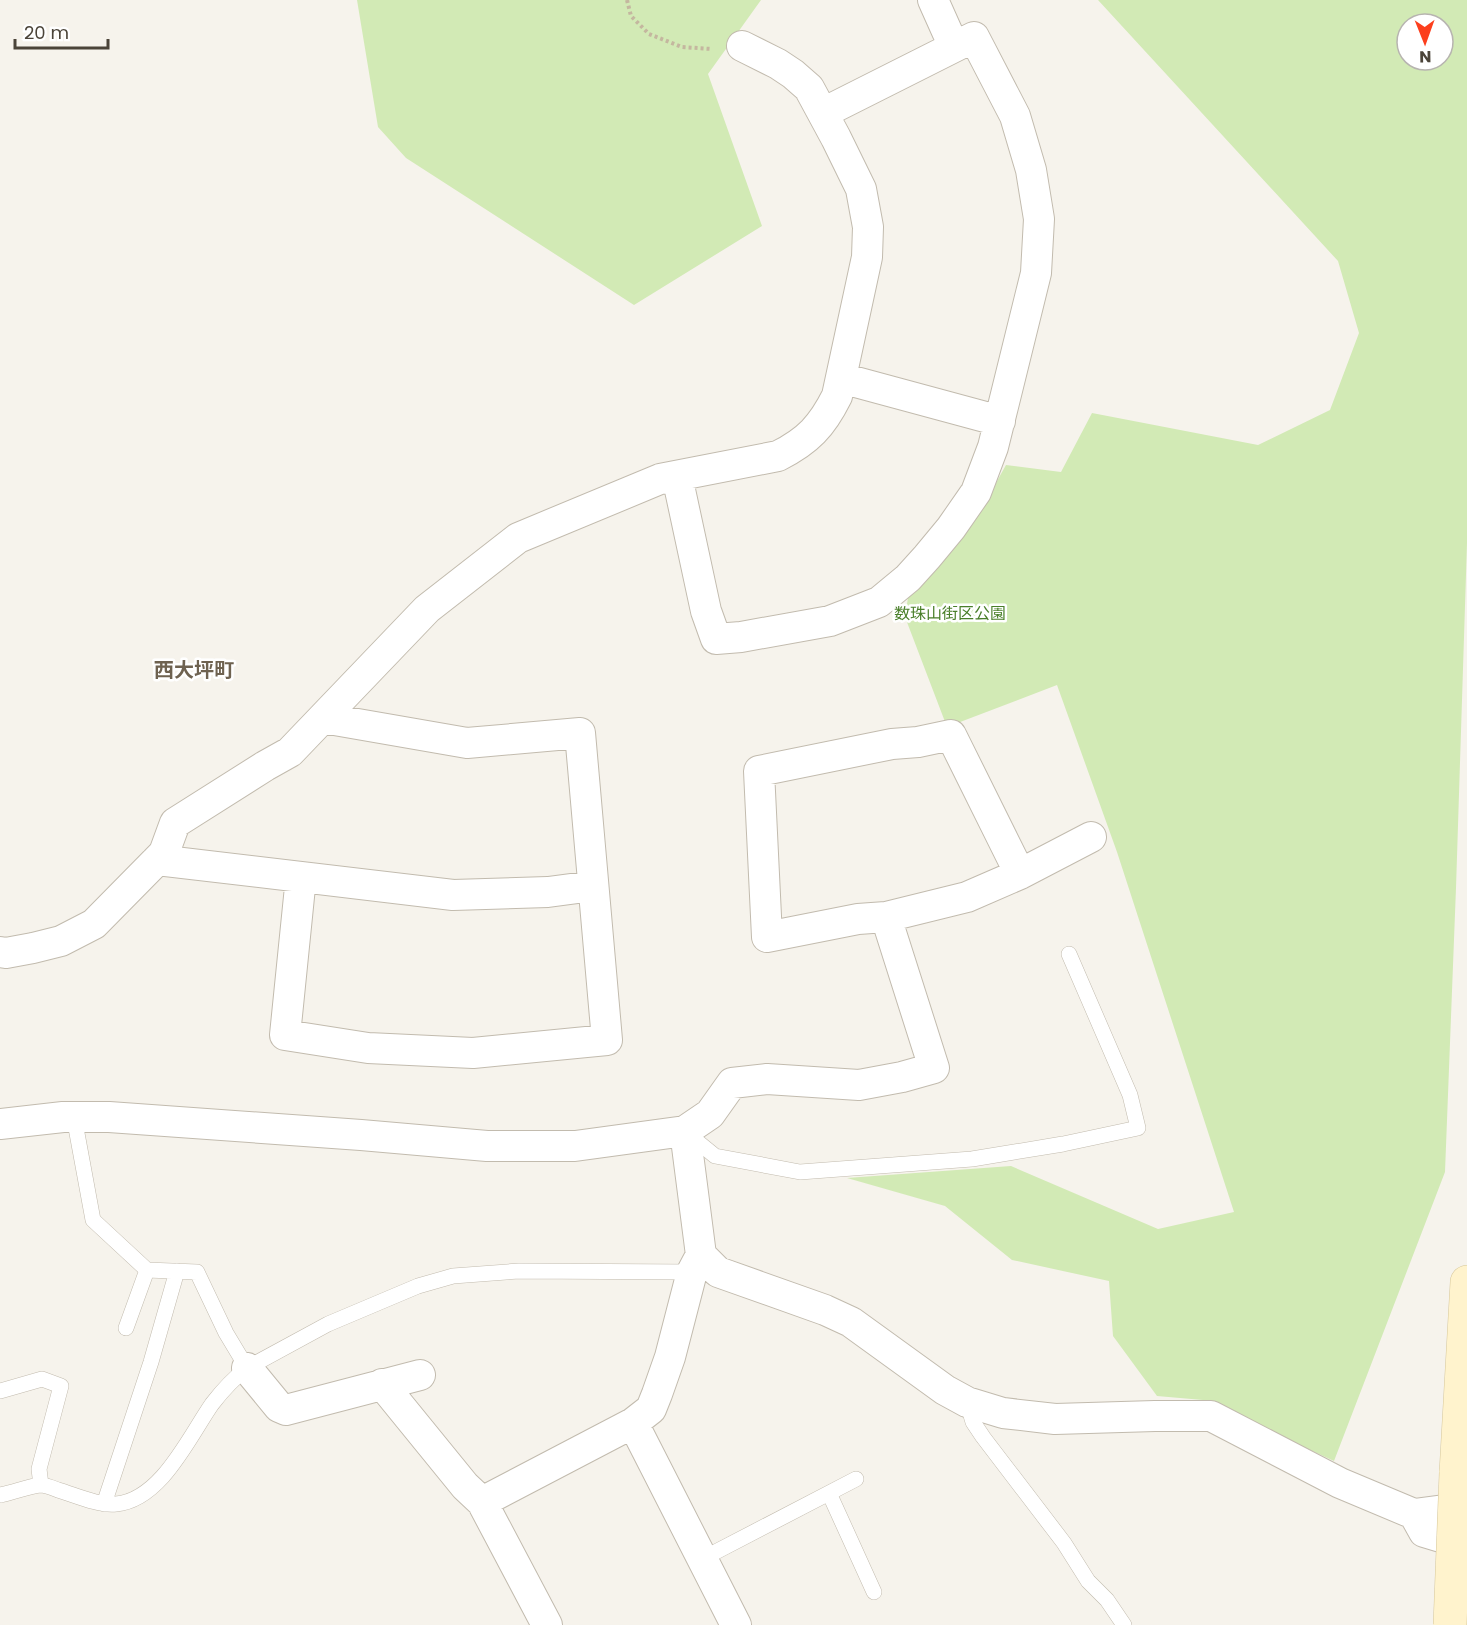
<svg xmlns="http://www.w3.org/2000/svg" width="1467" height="1625" viewBox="0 0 1467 1625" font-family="Poppins,'Noto Sans JP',sans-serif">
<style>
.green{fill:#d2eab5;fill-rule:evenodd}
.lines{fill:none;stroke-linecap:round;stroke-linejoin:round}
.lane-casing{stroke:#c2bbae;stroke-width:16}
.street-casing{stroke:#c2bbae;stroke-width:32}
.secondary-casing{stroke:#d6c79b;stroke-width:34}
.path{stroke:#c4b79f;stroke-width:4;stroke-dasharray:3 3;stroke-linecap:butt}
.lane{stroke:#fff;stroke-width:15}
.street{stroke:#fff;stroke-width:30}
.secondary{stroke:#fff3cd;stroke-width:33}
.secondary-bridge-casing{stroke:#d6c79b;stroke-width:34;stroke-linecap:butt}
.secondary-bridge{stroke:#fff3cd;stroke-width:33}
.labels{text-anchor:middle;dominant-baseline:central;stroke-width:5;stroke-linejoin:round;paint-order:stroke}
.park-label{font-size:16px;fill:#4a7f2a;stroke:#fff}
.quarter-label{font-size:20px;font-weight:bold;fill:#6e6250;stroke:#fff}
</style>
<rect width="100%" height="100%" fill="#f6f3ec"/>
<path class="green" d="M 357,0 L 761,0 L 708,74 L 762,226 L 634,305 L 406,158 L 378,127 Z
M 1098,0 L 1467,0 L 1467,543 L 1456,888 L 1445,1172 L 1334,1461 L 1203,1400 L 1157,1396 L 1113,1336 L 1109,1281 L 1012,1260 L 945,1206 L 847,1178 L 1011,1166 L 1158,1229 L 1234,1212 L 1117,852 L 1057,685 L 947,727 L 905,617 L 909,591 L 951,550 L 974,522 L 1006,465 L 1061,472 L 1092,413 L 1258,445 L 1330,410 L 1359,333 L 1338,261 ZM 1407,24 L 1443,24 L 1443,60 L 1407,60 Z"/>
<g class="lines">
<defs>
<path id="lane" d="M 74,1117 L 93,1220 L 147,1270 L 197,1272 L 226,1333 L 247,1368
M 688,1134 L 715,1156 L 800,1172 L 972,1159 L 1063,1144 L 1138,1128 L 1130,1095 L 1069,954
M 126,1328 L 147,1270
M 0,1391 L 42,1379 L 61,1386 L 39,1469 L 41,1485
M 967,1402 L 973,1422 L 983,1437 L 1064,1543 L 1088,1581 L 1107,1600 L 1124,1625
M 829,1493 L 874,1592
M 0,1495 C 11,1493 30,1486 40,1485 C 46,1485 53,1488 58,1490 C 75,1495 99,1506 116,1504 C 161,1500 189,1437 212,1404 C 222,1391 234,1378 247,1368 L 328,1324 L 418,1286 L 453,1276 L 519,1271 L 692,1272
M 104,1504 L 151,1362 L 177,1271
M 702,1559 L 856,1479"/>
<path id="street" d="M 933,0 L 954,47
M 841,378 L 1000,421
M 677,476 L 706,611 L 716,639 L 741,637 L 830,621 L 879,602 L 908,578 L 927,557 L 951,528 L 976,492 L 993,447 L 1036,273 L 1039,219 L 1031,170 L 1015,116 L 974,37 L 823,113
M 157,860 L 453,895 L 548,892 L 593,886
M 301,877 L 285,1035 L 368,1048 L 473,1053 L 607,1040 L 580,733 L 467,743 L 323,718
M 886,917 L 967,897 L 1020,874 L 1091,837
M 0,952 L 6,953 L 33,948 L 61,941 L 94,924 L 164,853 L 175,823 L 265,766 L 290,752 L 427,609 L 518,538 L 660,479 L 778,456 C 808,441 822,426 837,396 L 867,257 L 868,227 L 861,189 L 836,138 L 809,88 L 793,74 L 778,64 L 742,46
M 0,1124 L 63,1117 L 109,1117 L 361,1135 L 487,1146 L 575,1146 L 685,1131 L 701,1255 L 692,1272 L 670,1357 L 657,1394 L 651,1409 L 633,1423
M 685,1131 L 710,1114 L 732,1083 L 767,1079 L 859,1085 L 902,1077 L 934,1068 L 886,917 L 858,919 L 767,937 L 759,771 L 892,744 L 918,742 L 951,735 L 1020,874
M 701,1255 L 718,1272 L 825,1310 L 851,1322 L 945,1390 L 967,1402 L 1003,1413 L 1055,1419 L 1155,1416 L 1211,1416 L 1340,1483 L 1414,1514 L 1467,1507
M 247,1368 L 279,1407 L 286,1410 L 420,1375
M 382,1384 L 465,1486 L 482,1502
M 1414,1514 L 1424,1532 L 1467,1545
M 547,1625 L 482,1502 L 633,1423 L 736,1625"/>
<path id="secondary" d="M 1456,1473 L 1467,1282"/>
</defs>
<use href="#lane" class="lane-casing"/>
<use href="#street" class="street-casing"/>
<use href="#secondary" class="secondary-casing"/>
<path class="path" d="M 627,0 L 631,16 L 649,34 L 682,47 L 712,49"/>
<use href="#lane" class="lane"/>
<use href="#street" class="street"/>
<use href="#secondary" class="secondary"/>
<defs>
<path id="secondary-bridge" d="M 1450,1625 L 1456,1473"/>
</defs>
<use href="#secondary-bridge" class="secondary-bridge-casing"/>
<use href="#secondary-bridge" class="secondary-bridge"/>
</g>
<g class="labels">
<g class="park-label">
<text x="950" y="613">数珠山街区公園</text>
</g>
<g class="quarter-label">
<text x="194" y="670">西大坪町</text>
</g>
</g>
<g transform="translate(1425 42) rotate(179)"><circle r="28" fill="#ffffff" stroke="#b7b4b0" stroke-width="1.5"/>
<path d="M0-4.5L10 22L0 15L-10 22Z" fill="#fc3f1d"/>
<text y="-9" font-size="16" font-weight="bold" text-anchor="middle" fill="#4b4439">N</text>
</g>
<path d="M15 39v9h93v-9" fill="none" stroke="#4b4439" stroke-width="3"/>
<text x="24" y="39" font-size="18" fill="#4b4439" stroke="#ffffff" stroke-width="4.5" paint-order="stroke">20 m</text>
</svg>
